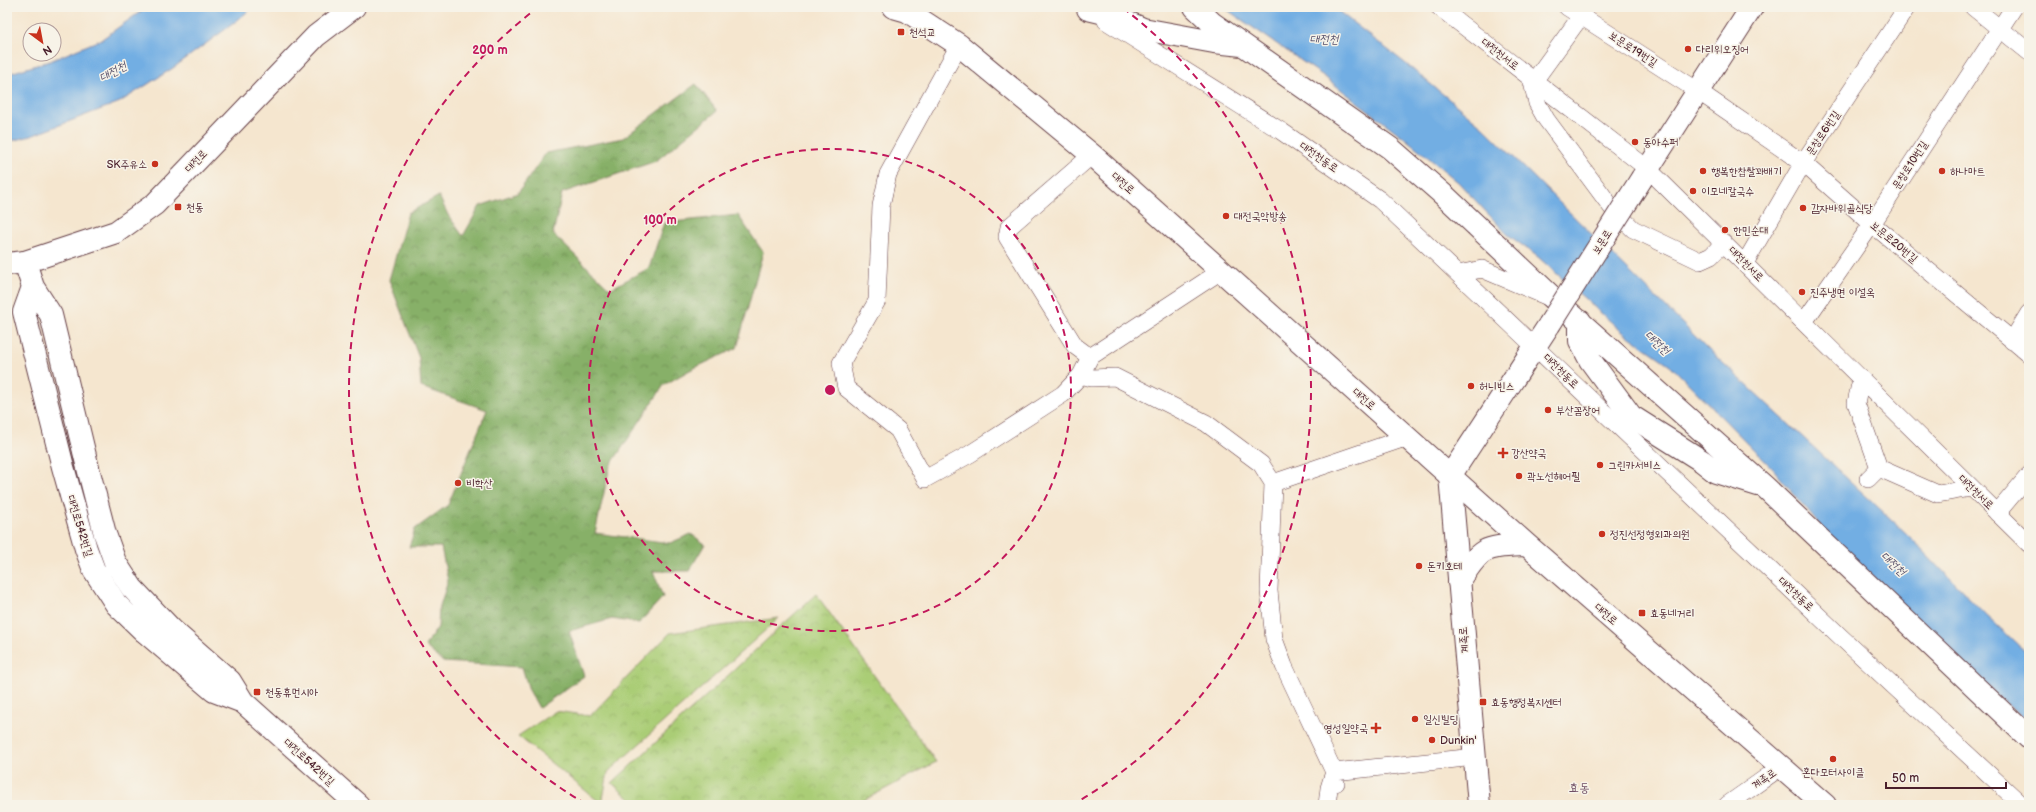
<svg xmlns="http://www.w3.org/2000/svg" width="2036" height="812" viewBox="0 0 2036 812" font-family="'Balsamiq Sans','Poor Story',sans-serif">
<style>
.forest{fill:url(#forest-crowns);stroke:#686849}
.park{fill:url(#park-crowns);stroke:#7a7650}
.water{fill:#72aee3;stroke:#5e6687}
.lines{fill:none;stroke-linecap:round;stroke-linejoin:round}
.street-casing{stroke:#643d44;stroke-width:18}
.secondary-casing{stroke:#643d44;stroke-width:24}
.primary-casing{stroke:#643d44;stroke-width:24}
.street{stroke:#fff;stroke-width:17}
.secondary{stroke:#fff;stroke-width:22}
.primary{stroke:#fff;stroke-width:22}
.secondary-bridge-casing{stroke:#643d44;stroke-width:24;stroke-linecap:butt}
.secondary-bridge{stroke:#fff;stroke-width:22}
.ring{fill:none;stroke:#c2185b;stroke-width:2;stroke-dasharray:7 5}
.poi-dot{fill:#c8321e;stroke:#f7f3e8;stroke-width:1.5}
.labels{text-anchor:middle;dominant-baseline:central;stroke-width:3;stroke-linejoin:round;paint-order:stroke}
.poi-label{font-size:11px;fill:#4a1f2b;stroke:#f7f3e8;text-anchor:start}
.street-label{font-size:11px;fill:#4a1f2b;stroke:#f7f3e8}
.water-label{font-size:12px;font-style:italic;fill:#58516b;stroke:#f7f3e8}
.quarter-label{font-size:13px;fill:#715066;stroke:#f7f3e8}
.centre{fill:#c2185b;stroke:#f7f3e8;stroke-width:2}
.ring-label{font-size:12px;text-anchor:middle;font-weight:bold;fill:#c2185b;stroke:#f7f3e8;stroke-width:3;stroke-linejoin:round;paint-order:stroke}
</style>
<defs>
<pattern id="forest-crowns" width="20" height="18" patternUnits="userSpaceOnUse"><rect width="20" height="18" fill="#87b067"/><path d="M2 6a3 3 0 1 1 6 0M12 15a3 3 0 1 1 6 0" fill="none" stroke="#708f55"/></pattern>
<pattern id="park-crowns" width="20" height="18" patternUnits="userSpaceOnUse"><rect width="20" height="18" fill="#aacd76"/><path d="M2 6a3 3 0 1 1 6 0M12 15a3 3 0 1 1 6 0" fill="none" stroke="#94b066"/></pattern>
</defs>
<rect width="100%" height="100%" fill="#f7f3e8"/>
<filter id="ink" filterUnits="userSpaceOnUse"><feTurbulence type="fractalNoise" baseFrequency=".025" numOctaves="2"/><feDisplacementMap in="SourceGraphic" scale="8" xChannelSelector="R" yChannelSelector="G"/><feConvolveMatrix kernelMatrix="1 2 1 2 8 2 1 2 1" color-interpolation-filters="sRGB"/></filter>
<filter id="wash" filterUnits="userSpaceOnUse"><feTurbulence type="fractalNoise" baseFrequency=".012" numOctaves="4" result="noise"/><feDisplacementMap in="SourceGraphic" scale="16" xChannelSelector="R" yChannelSelector="G"/><feGaussianBlur stdDeviation="0.9" result="paint"/><feColorMatrix in="noise" values="0 0 0 0 0 0 0 0 0 0 0 0 0 0 0 0 0 1.4 0 .05"/><feComposite in="paint" operator="in"/></filter>
<g filter="url(#wash)">
<rect width="100%" height="100%" fill="#f5e6cf"/>
<path class="forest" d="M 696,84 L 717,111 L 656,161 L 562,193 L 553,234 L 610,289 L 649,268 L 664,223 L 738,215 L 763,252 L 737,348 L 690,370 L 664,385 L 610,466 L 595,533 L 670,543 L 691,534 L 705,544 L 689,571 L 653,571 L 663,597 L 639,623 L 612,619 L 569,631 L 584,676 L 539,708 L 529,690 L 522,667 L 443,662 L 425,646 L 438,627 L 439,609 L 448,581 L 441,547 L 409,547 L 415,529 L 448,505 L 487,410 L 421,387 L 419,358 L 389,280 L 408,213 L 439,196 L 448,215 L 463,236 L 480,206 L 518,193 L 546,153 L 623,138 Z"/>
<path class="park" d="M 816,594 L 936,762 L 855,805 L 637,805 L 612,783 Z
M 779,618 L 608,772 L 602,804 L 518,736 L 556,711 L 590,716 L 670,633 Z"/>
<path class="water" d="M 147,7 L 253,7 L 234,23 L 173,68 L 120,102 L 31,136 L 7,142 L 7,74 L 50,61 L 102,39 Z
M 1223,7 L 1333,7 L 1405,63 L 1484,128 L 1709,350 L 1907,534 L 1986,615 L 2029,655 L 2029,722 L 1997,697 L 1826,533 L 1774,470 L 1670,365 L 1620,330 L 1538,257 L 1507,234 L 1458,182 L 1407,140 L 1322,75 Z"/>
</g>
<g filter="url(#ink)">
<g class="lines">
<defs>
<path id="street" d="M 1439,7 L 1648,169 L 2029,544
M 1567,7 L 1698,91 L 1803,163 L 1872,224 L 2029,354
M 1973,7 L 2029,52
M 1106,21 L 1281,131 L 1380,200 L 1843,639 L 2022,805
M 959,45 L 888,174 L 881,206 L 877,301 L 841,363 L 846,388 L 898,430 L 925,479 L 970,454 L 1063,394 L 1081,375 L 1090,357 L 1221,271
M 1531,78 L 1537,103 L 1546,119 L 1612,208 L 1633,229 L 1700,261 L 1711,256 L 1724,243
M 1534,81 L 1581,16
M 1745,263 L 1803,163 L 1907,7
M 1458,274 L 1482,269 L 1548,297
M 1804,322 L 1872,224 L 2014,7
M 2012,341 L 2029,313
M 1090,357 L 1075,346 L 1007,237 L 1009,227 L 1092,155
M 1081,375 L 1092,378 L 1115,377 L 1206,423 L 1261,464 L 1273,483 L 1269,591 L 1274,639 L 1284,666 L 1334,772 L 1329,788 L 1327,805
M 1861,379 L 1856,403 L 1879,468 L 1938,494 L 1971,488
M 1868,479 L 1879,468
M 1273,483 L 1408,437
M 1997,513 L 2029,475
M 1336,783 L 1334,772 L 1475,757
M 1727,805 L 1781,767"/>
<path id="secondary" d="M 1195,7 L 1212,23 L 1390,148 L 1446,197 L 1554,299 L 1765,487 L 2029,738
M 1088,9 L 1109,14 L 1143,29 L 1214,42 L 1242,45
M 1642,178 L 1752,7
M 25,262 L 33,287 L 51,315 L 87,464 L 105,534 L 115,562 L 132,588 L 172,630 L 230,681 L 243,702 L 358,805
M 33,287 L 24,312 L 63,467 L 86,549 L 94,570 L 116,604 L 145,632 L 214,691 L 243,702
M 1580,321 L 1580,341 L 1590,360 L 1631,416 L 1702,461 L 1716,472 L 1758,485
M 1479,805 L 1450,476 L 1549,325"/>
<path id="primary" d="M 893,7 L 907,11 L 959,45 L 1092,155 L 1527,545 L 1825,805
M 7,264 L 25,262 L 116,232 L 155,204 L 316,36 L 354,7
M 1459,582 C 1482,545 1485,547 1527,545"/>
</defs>
<use href="#street" class="street-casing"/>
<use href="#secondary" class="secondary-casing"/>
<use href="#primary" class="primary-casing"/>
<use href="#street" class="street"/>
<use href="#secondary" class="secondary"/>
<use href="#primary" class="primary"/>
<defs>
<path id="secondary-bridge" d="M 1549,325 L 1642,178"/>
</defs>
<use href="#secondary-bridge" class="secondary-bridge-casing"/>
<use href="#secondary-bridge" class="secondary-bridge"/>
</g>
</g>
<g class="ring">
<circle cx="830" cy="390" r="241"/>
<path d="M586 804A481 481 0 0 1 537 8M1123 8A481 481 0 0 1 1074 804"/>
</g>
<g class="poi-dot">
<rect x="897" y="28" width="8" height="8" rx="2"/>
<circle cx="1688" cy="49" r="4"/>
<circle cx="1635" cy="142" r="4"/>
<circle cx="155" cy="164" r="4"/>
<circle cx="1703" cy="171" r="4"/>
<circle cx="1942" cy="171" r="4"/>
<circle cx="1693" cy="191" r="4"/>
<rect x="174" y="203" width="8" height="8" rx="2"/>
<circle cx="1803" cy="208" r="4"/>
<circle cx="1226" cy="216" r="4"/>
<circle cx="1725" cy="230" r="4"/>
<circle cx="1802" cy="292" r="4"/>
<circle cx="1471" cy="386" r="4"/>
<circle cx="1548" cy="410" r="4"/>
<path d="M1501 447h4v4h4v4h-4v4h-4v-4h-4v-4h4z"/>
<circle cx="1600" cy="465" r="4"/>
<circle cx="1519" cy="476" r="4"/>
<circle cx="458" cy="483" r="4"/>
<circle cx="1602" cy="534" r="4"/>
<circle cx="1419" cy="566" r="4"/>
<rect x="1638" y="609" width="8" height="8" rx="2"/>
<rect x="253" y="688" width="8" height="8" rx="2"/>
<rect x="1479" y="698" width="8" height="8" rx="2"/>
<circle cx="1415" cy="719" r="4"/>
<path d="M1374 722h4v4h4v4h-4v4h-4v-4h-4v-4h4z"/>
<circle cx="1432" cy="740" r="4"/>
<circle cx="1833" cy="759" r="4"/>
</g>
<g class="labels">
<g class="poi-label">
<text x="909" y="32">천석교</text>
<text x="1696" y="49">다리위오징어</text>
<text x="1643" y="142">동아수퍼</text>
<text x="147" y="164" text-anchor="end">SK주유소</text>
<text x="1711" y="171">행복한찹쌀꽈배기</text>
<text x="1950" y="171">하나마트</text>
<text x="1701" y="191">이모네칼국수</text>
<text x="186" y="207">천동</text>
<text x="1811" y="208">감자바위골식당</text>
<text x="1234" y="216">대전국악방송</text>
<text x="1733" y="230">한민순대</text>
<text x="1810" y="292">진주냉면 이설옥</text>
<text x="1479" y="386">허니빈스</text>
<text x="1556" y="410">부산꼼장어</text>
<text x="1511" y="453">강산약국</text>
<text x="1608" y="465">그린카서비스</text>
<text x="1527" y="476">곽노선헤어필</text>
<text x="466" y="483">비학산</text>
<text x="1610" y="534">정진선정형외과의원</text>
<text x="1427" y="566">돈키호테</text>
<text x="1650" y="613">효동네거리</text>
<text x="265" y="692">천동휴먼시아</text>
<text x="1491" y="702">효동행정복지센터</text>
<text x="1423" y="719">일신빌딩</text>
<text x="1368" y="728" text-anchor="end">영성일약국</text>
<text x="1440" y="740">Dunkin'</text>
<text x="1833" y="772" text-anchor="middle">혼다모터사이클</text>
</g>
<g class="street-label">
<text transform="translate(1633 49) rotate(33)">보문로19번길</text>
<text transform="translate(1500 54) rotate(38)">대전천서로</text>
<text transform="translate(1823 133) rotate(-56)">문창로6번길</text>
<text transform="translate(1319 157) rotate(35)">대전천동로</text>
<text transform="translate(196 161) rotate(-46)">대전로</text>
<text transform="translate(1910 165) rotate(-57)">문창로10번길</text>
<text transform="translate(1123 183) rotate(42)">대전로</text>
<text transform="translate(1602 242) rotate(-58)">보문로</text>
<text transform="translate(1894 242) rotate(40)">보문로20번길</text>
<text transform="translate(1746 264) rotate(45)">대전천서로</text>
<text transform="translate(1561 371) rotate(44)">대전천동로</text>
<text transform="translate(1364 399) rotate(42)">대전로</text>
<text transform="translate(1976 492) rotate(44)">대전천서로</text>
<text transform="translate(80 526) rotate(73)">대전로542번길</text>
<text transform="translate(1796 594) rotate(43)">대전천동로</text>
<text transform="translate(1606 614) rotate(41)">대전로</text>
<text transform="translate(1464 640) rotate(-95)">계족로</text>
<text transform="translate(309 762) rotate(42)">대전로542번길</text>
<text transform="translate(1764 779) rotate(-35)">계족로</text>
</g>
<g class="water-label">
<text x="1324" y="39">대전천</text>
<text transform="translate(113 72) rotate(-29)">대전천</text>
<text transform="translate(1657 343) rotate(43)">대전천</text>
<text transform="translate(1893 564) rotate(43)">대전천</text>
</g>
<g class="quarter-label">
<text x="1579" y="788">효동</text>
</g>
</g>
<circle cx="830" cy="390" r="6" class="centre"/>
<g class="ring-label">
<text x="490" y="54">200 m</text>
<text x="660" y="224">100 m</text>
</g>
<rect width="2036" height="812" fill="none" stroke="#f7f3e8" stroke-width="24"/>
<g transform="translate(42 42) rotate(148)"><circle r="19" fill="#f7f3e8" stroke="#b29e9c"/>
<path d="M0-3L7 15L0 10L-7 15Z" fill="#c8321e"/>
<text y="-6" font-size="11" font-weight="bold" text-anchor="middle" fill="#4a1f2b">N</text>
</g>
<path d="M1886 782v6h120v-6" fill="none" stroke="#4a1f2b" stroke-width="2"/>
<text x="1892" y="782" font-size="12" fill="#4a1f2b" stroke="#f7f3e8" stroke-width="3" paint-order="stroke">50 m</text>
</svg>
